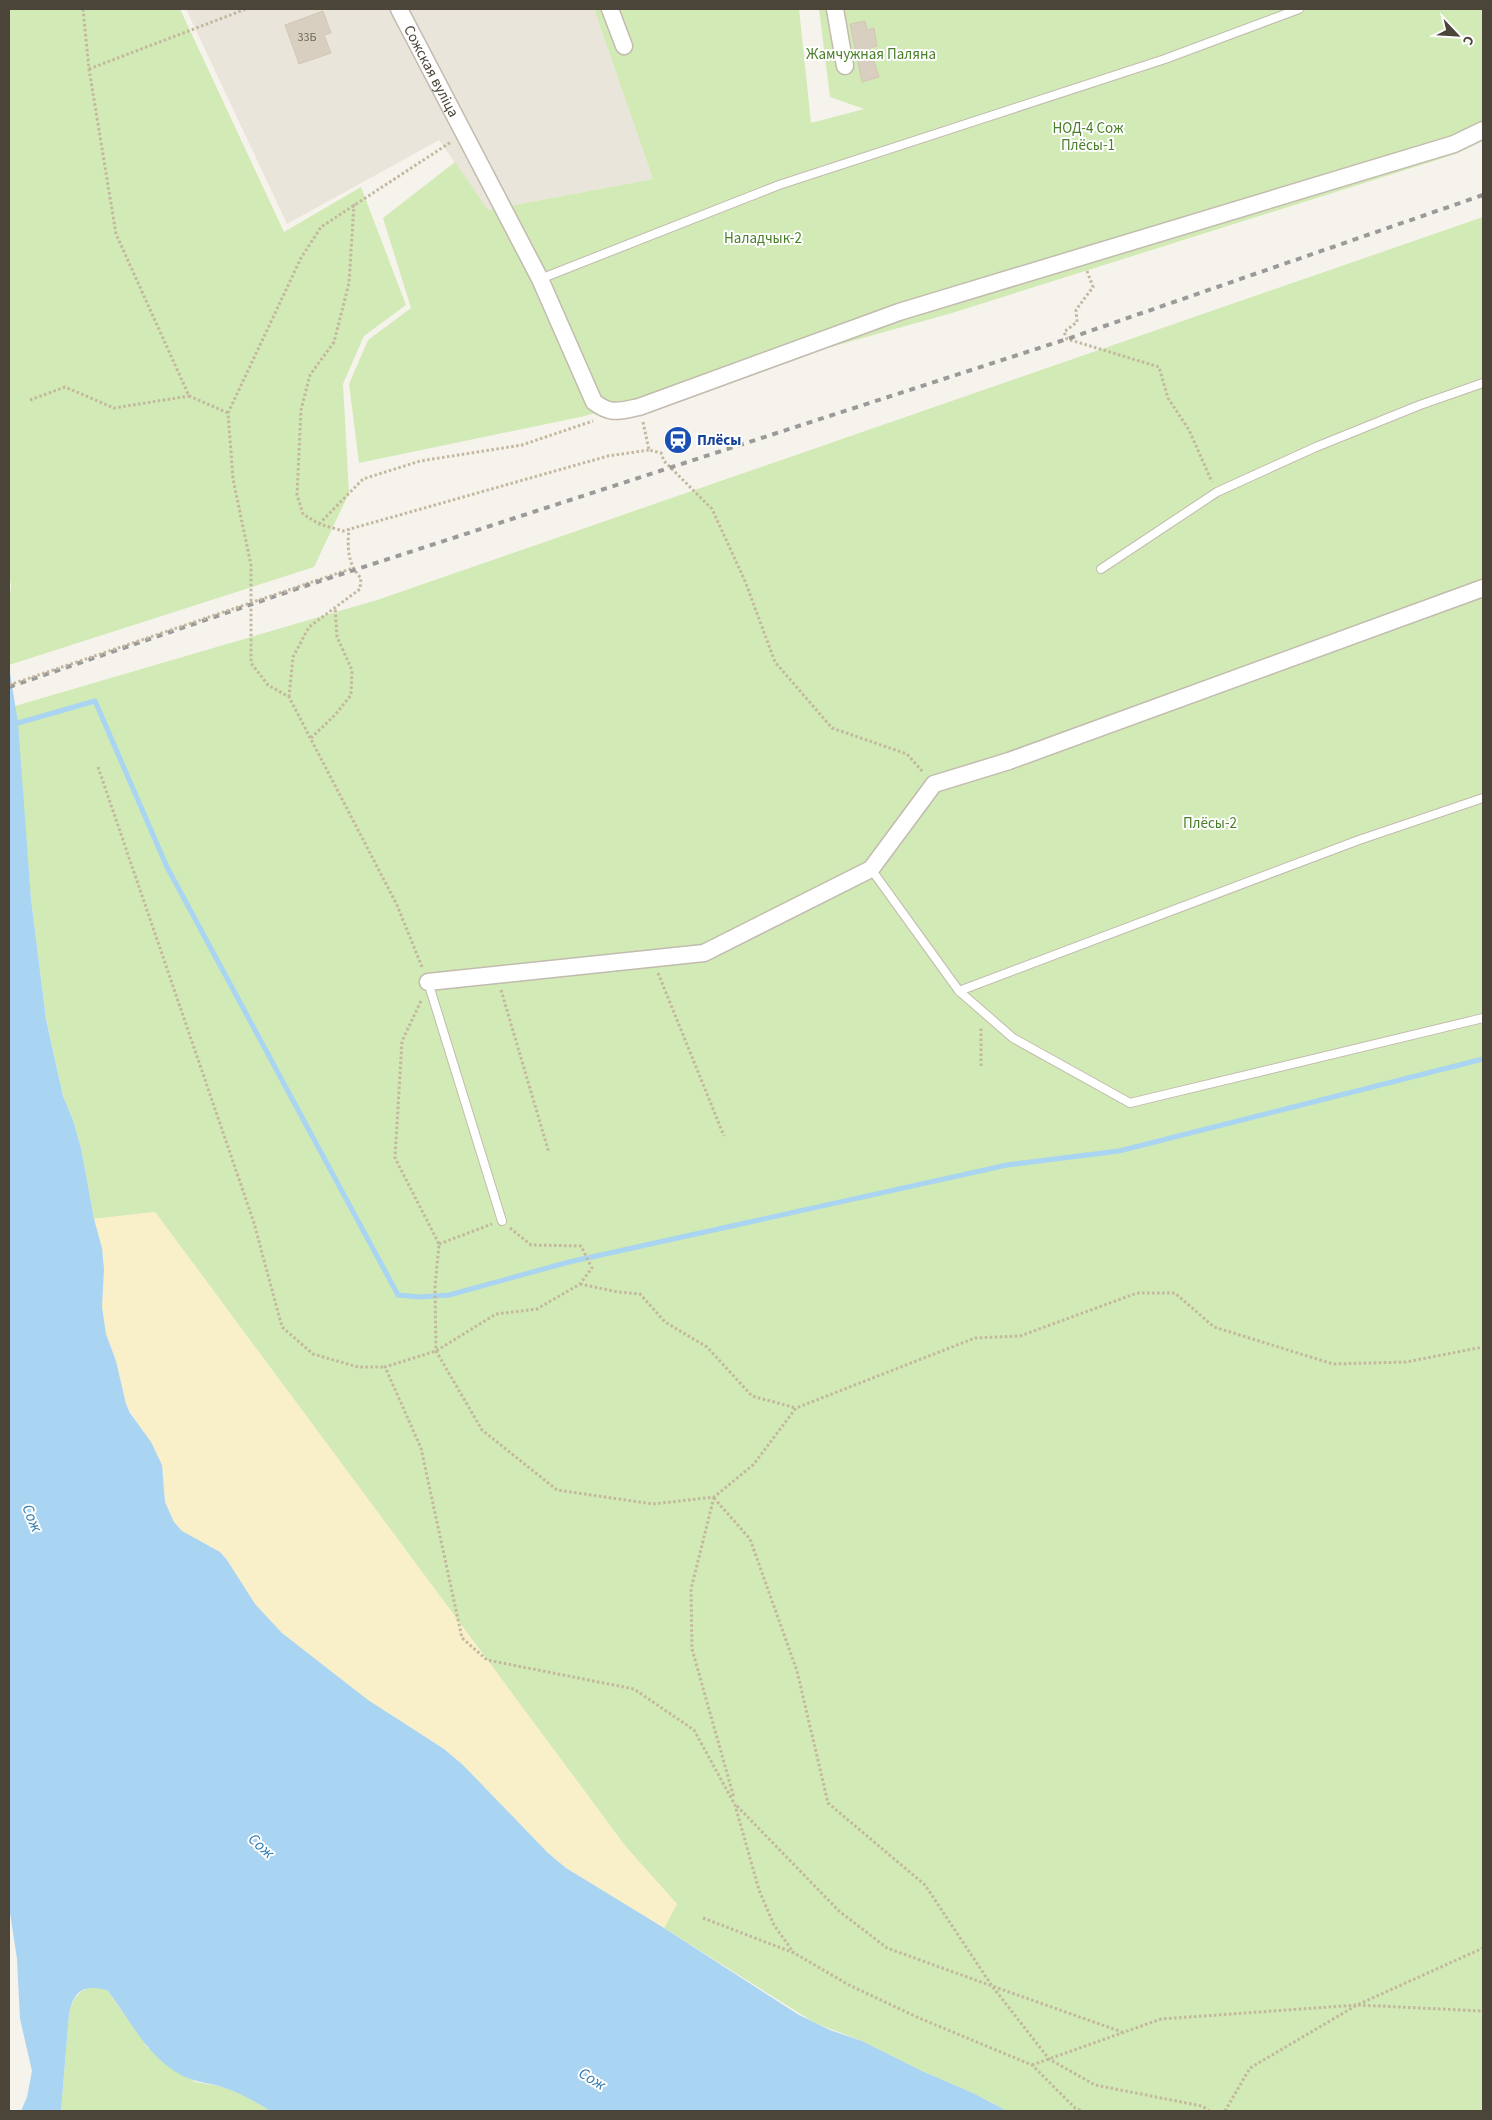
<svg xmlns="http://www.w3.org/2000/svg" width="1492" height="2120" viewBox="0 0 1492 2120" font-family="'Source Sans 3',sans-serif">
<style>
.residential{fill:#eae5da}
.green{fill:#d2eab5}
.sand{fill:#f9efc9}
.water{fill:#a9d4f2}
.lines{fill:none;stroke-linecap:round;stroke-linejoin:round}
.stream{stroke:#a9d4f2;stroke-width:5}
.building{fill:#d8cfc1;stroke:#d3c7b4}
.lane-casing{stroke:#c2bbae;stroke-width:10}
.street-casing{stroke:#c2bbae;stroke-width:19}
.path{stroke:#c4b79f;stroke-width:3;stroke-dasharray:2.5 2.5;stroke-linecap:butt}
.lane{stroke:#fff;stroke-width:8}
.street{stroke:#fff;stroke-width:16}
.rail{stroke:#9a9a9a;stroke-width:4;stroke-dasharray:6 6;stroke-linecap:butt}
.path-bridge{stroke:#c4b79f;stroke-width:3;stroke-dasharray:2.5 2.5;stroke-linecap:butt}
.labels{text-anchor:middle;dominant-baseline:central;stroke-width:4;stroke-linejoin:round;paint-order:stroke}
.number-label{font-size:12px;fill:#6e675b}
.park-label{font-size:15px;fill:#4a7f2a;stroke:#fff}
.street-label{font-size:15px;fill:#4b4439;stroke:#fff}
.transit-label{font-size:15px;font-weight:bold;fill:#164399;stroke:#fff;text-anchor:start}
.water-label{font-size:16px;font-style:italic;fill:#2e7ab2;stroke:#fff}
</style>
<rect width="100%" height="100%" fill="#f6f3ec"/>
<path class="residential" d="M 186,9 L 594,9 L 653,179 L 488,210 L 439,140 L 287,224 Z"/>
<path class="green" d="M 9,9 L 180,9 L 284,232 L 361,187 L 406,305 L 364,336 L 343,384 L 349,493 L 314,567 L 9,665 L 9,603 L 11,586 L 9,574 Z
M 594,9 L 799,9 L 811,123 L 864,109 L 830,97 L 819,9 L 1483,9 L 1483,141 L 1456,154 L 952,313 L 585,416 L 359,463 L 349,384 L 368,340 L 411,308 L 383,218 L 455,162 L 488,210 L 653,179 Z
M 1483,217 L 1483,2111 L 1007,2111 L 973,2093 L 922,2071 L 862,2041 L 815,2023 L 664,1928 L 677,1904 L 626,1847 L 155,1212 L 94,1219 L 81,1148 L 73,1120 L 63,1096 L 46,1018 L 31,899 L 15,706 L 377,600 Z
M 97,1987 L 107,1990 L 147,2047 L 195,2082 L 219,2086 L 243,2094 L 271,2111 L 61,2111 L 69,2014 C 73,1998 79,1988 97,1987 Z"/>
<path class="sand" d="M 155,1212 L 626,1847 L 677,1904 L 664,1928 L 566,1868 L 548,1853 L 463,1765 L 444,1749 L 368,1700 L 282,1633 L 255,1604 L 227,1560 L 220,1552 L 182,1531 L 174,1522 L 165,1502 L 162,1465 L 126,1404 L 116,1361 L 106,1334 L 102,1307 L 104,1259 L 94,1219 Z"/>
<path class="water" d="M 9,666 L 18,723 L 31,899 L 46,1019 L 63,1096 L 73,1120 L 81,1148 L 94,1219 L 102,1248 L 104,1269 L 102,1307 L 106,1334 L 116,1361 L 126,1404 L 130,1413 L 151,1442 L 162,1465 L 165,1502 L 174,1522 L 182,1531 L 220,1552 L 227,1560 L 255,1604 L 282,1633 L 368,1700 L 444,1749 L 463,1765 L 548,1853 L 566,1868 L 664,1928 L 799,2015 L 830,2030 L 862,2041 L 922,2071 L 973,2093 L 1007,2111 L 271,2111 C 254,2101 239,2092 219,2086 C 204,2082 189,2081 176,2072 C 144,2052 129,2018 107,1990 C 83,1984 74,1991 69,2014 L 61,2111 L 21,2111 L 27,2097 L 32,2071 L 20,2019 L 17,1959 L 9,1906 Z"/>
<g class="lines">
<path class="stream" d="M 18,723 L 95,701 L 167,867 L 398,1295 L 420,1297 L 449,1295 L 569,1262 L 1007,1165 L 1119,1151 L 1483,1059"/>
</g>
<path class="building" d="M 323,11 L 331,33 L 324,35 L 331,53 L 299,64 L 285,25 Z
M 865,21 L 867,30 L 874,28 L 877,46 L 870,48 L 879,77 L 862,82 L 850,24 Z"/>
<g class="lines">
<defs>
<path id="lane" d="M 540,279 L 779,185 L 1165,59 L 1299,9
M 1101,569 L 1217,492 L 1316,447 L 1420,405 L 1483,383
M 871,869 L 959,991 L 1013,1038 L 1130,1103 L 1483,1018
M 428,982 L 502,1221
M 959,991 L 1359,840 L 1483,798"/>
<g id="street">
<path id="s1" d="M 399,9 L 540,279 L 594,402 C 611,415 619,411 639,407 L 899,312 L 1454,144 L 1483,130"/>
<path d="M 610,9 L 624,46"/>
<path d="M 835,9 L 845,66"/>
<path d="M 428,982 L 704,953 L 871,869 L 934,784 L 1009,761 L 1483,588"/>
</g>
</defs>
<use href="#lane" class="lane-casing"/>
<use href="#street" class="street-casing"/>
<path class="path" d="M 83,9 L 89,69 L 116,234 L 189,396 L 228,413
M 89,69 L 246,9
M 354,204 L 349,283 L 334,342 L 310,375 L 301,410 L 297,495 L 303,514 L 319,524 L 343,531 L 608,456 L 649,450
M 1087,271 L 1093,287 L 1076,310 L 1077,322 L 1064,332 L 1067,339 L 1159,367 L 1168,398 L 1189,430 L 1212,482
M 30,400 L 65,387 L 114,408 L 189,396
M 643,422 L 649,450 L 661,453 L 664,461 L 712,509 L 745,581 L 775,662 L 832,728 L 907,754 L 923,772
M 319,524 L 363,479 L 420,461 L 522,445 L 593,421
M 306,584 L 353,568
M 289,697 L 293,657 L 309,627 L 360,589 L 361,578 C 348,565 347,548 349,529
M 311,738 L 335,715 L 351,695 L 352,670 L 337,637 L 335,607
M 98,767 L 254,1223 L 282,1327 L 313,1354 L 358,1367 L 385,1367
M 422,967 L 397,905 L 289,697 L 268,685 L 251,663 L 251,565 L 233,479 L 228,413 L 301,258 L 321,227 L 451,142
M 658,973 L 724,1136
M 501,990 L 549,1153
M 421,1001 L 402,1041 L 395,1158 L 439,1244 L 435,1287 L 436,1351 L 482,1430 L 557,1490 L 653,1504 L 714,1497 L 753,1465 L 796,1408 L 975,1338 L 1020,1336 L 1137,1293 L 1175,1293 L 1214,1327 L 1333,1364 L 1406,1362 L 1483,1347
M 981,1066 L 981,1026
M 510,1228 L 531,1245 L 581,1246 L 592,1268 L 580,1284 L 537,1309 L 496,1314 L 436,1351 L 385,1367 L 421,1448 L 462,1638 L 487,1660 L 634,1689 L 694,1730 L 735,1805 L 759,1890 L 774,1925 L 794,1953
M 439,1244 L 492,1224
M 580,1284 L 618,1292 L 640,1294 L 665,1322 L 707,1347 L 752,1396 L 796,1408
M 714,1497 L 691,1589 L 692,1649 L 734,1798
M 714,1498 L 750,1539 L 797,1671 L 828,1803 L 925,1885 L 992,1986 L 1122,2032
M 737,1806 L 839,1911 L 887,1948 L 992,1986 L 1049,2059 L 1095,2085 L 1202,2106 L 1209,2111
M 703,1918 L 794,1953 L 849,1985 L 919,2018 L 1032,2065 L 1075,2108 L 1082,2111
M 1032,2065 L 1161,2019 L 1357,2005 L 1483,1948
M 1225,2111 L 1250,2068 L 1357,2005 L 1483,2011"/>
<use href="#lane" class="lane"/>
<use href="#street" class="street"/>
<path class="rail" d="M 9,687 L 308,585 L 1067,339 L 1483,195"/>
<path class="path-bridge" d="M 9,685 L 306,584"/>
</g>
<defs>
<symbol id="station-disc" viewBox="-11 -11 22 22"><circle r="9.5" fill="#1a4fb4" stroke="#fff"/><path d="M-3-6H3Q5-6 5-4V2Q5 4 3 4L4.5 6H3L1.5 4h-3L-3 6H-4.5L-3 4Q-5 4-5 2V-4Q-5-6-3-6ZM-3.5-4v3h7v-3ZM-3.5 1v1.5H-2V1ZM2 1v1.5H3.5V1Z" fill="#fff"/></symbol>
</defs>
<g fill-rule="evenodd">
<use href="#station-disc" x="662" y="424" width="32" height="32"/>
</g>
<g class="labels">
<g class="number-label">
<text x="307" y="37">33Б</text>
</g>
<g class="park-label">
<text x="871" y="54">Жамчужная Паляна</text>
<text x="1088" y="128">НОД-4 Сож<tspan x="1088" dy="17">Плёсы-1</tspan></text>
<text x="763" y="238">Наладчык-2</text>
<text x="1210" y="823">Плёсы-2</text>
</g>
<g class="street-label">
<text stroke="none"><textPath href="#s1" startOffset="70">Сожская вуліца</textPath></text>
</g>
<g class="transit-label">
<text x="697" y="440">Плёсы</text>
</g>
<g class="water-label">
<text transform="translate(32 1518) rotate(67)">Сож</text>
<text transform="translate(261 1846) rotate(42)">Сож</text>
<text transform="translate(592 2079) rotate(32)">Сож</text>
</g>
</g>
<rect width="1492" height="2120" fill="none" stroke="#4b4439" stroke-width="20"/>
<g transform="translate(1457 35) rotate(115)" stroke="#ffffff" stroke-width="4" paint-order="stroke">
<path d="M0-4L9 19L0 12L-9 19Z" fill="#4b4439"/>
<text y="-8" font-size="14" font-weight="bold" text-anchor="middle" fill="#4b4439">С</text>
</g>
</svg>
